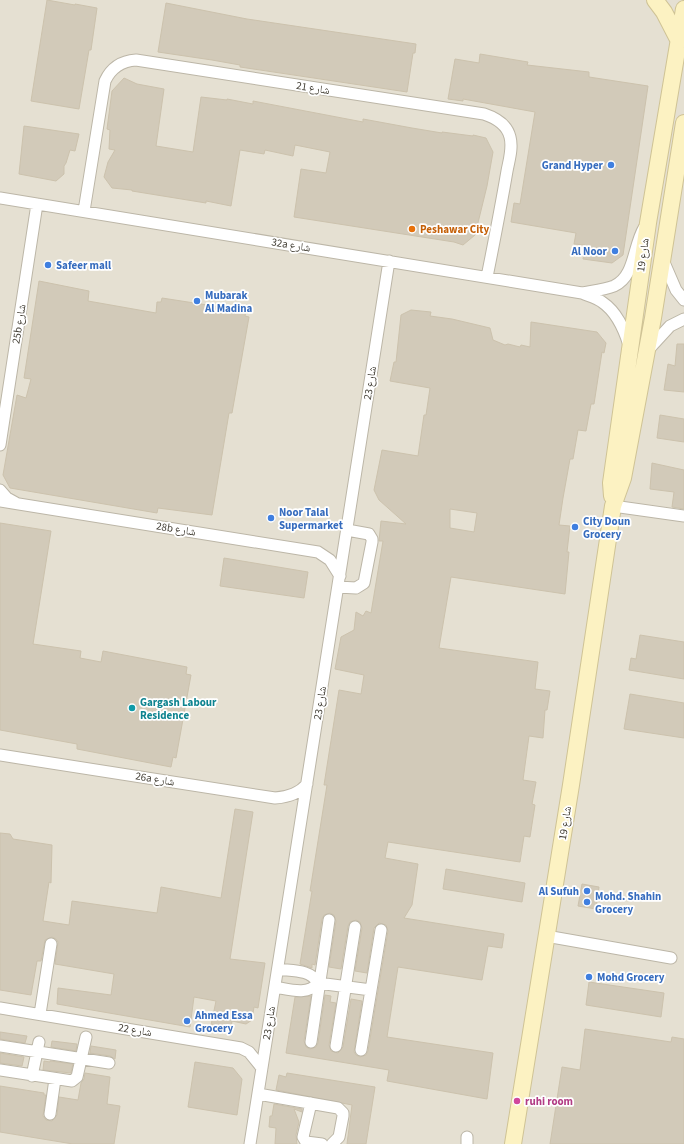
<svg xmlns="http://www.w3.org/2000/svg" width="684" height="1144" viewBox="0 0 684 1144" font-family="'Source Sans 3','Noto Naskh Arabic',sans-serif">
<style>
.residential{fill:#e5e0d2}
.building{fill:#d2cab9;stroke:#ccc2ad;fill-rule:evenodd}
.lines{fill:none;stroke-linecap:round;stroke-linejoin:round}
.street-casing{stroke:#bcb6a7;stroke-width:13}
.secondary-casing{stroke:#cfc395;stroke-width:18}
.street{stroke:#fff;stroke-width:11}
.secondary{stroke:#fcf2c2;stroke-width:16}
.shop-dot{fill:#3f7fe0;stroke:#fff;stroke-width:1.5}
.food-dot{fill:#e8710a;stroke:#fff;stroke-width:1.5}
.culture-dot{fill:#0f9aa8;stroke:#fff;stroke-width:1.5}
.hotel-dot{fill:#d1479c;stroke:#fff;stroke-width:1.5}
.labels{text-anchor:middle;dominant-baseline:central;stroke-width:3.5;stroke-linejoin:round;paint-order:stroke}
.street-label{font-size:11px;fill:#423e34;stroke:#fff}
.shop-label{font-size:11px;font-weight:bold;fill:#366cbe;stroke:#fff;text-anchor:start}
.food-label{font-size:11px;font-weight:bold;fill:#c56008;stroke:#fff;text-anchor:start}
.culture-label{font-size:11px;font-weight:bold;fill:#0d838f;stroke:#fff;text-anchor:start}
.hotel-label{font-size:11px;font-weight:bold;fill:#b23c85;stroke:#fff;text-anchor:start}
</style>
<rect width="100%" height="100%" fill="#f1eee3"/>
<path class="residential" d="M 0,0 L 684,0 L 684,1144 L 0,1144 Z"/>
<path class="building" d="M 47,0 L 75,5 L 75,4 L 97,8 L 91,50 L 89,50 L 79,109 L 31,101 Z
M 166,3 L 247,19 L 416,44 L 415,53 L 413,53 L 407,92 L 240,67 L 240,65 L 212,60 L 158,52 Z
M 480,54 L 528,62 L 527,65 L 589,72 L 589,77 L 648,86 L 623,255 L 612,263 L 583,259 L 585,245 L 574,244 L 576,233 L 511,222 L 514,203 L 520,204 L 535,112 L 463,99 L 463,101 L 448,99 L 455,59 L 479,63 Z
M 124,78 L 137,84 L 164,89 L 156,146 L 193,152 L 201,97 L 227,100 L 227,99 L 253,104 L 253,101 L 363,122 L 363,119 L 412,128 L 442,133 L 442,132 L 473,136 L 473,135 L 486,138 L 493,152 L 487,186 L 475,235 L 463,245 L 454,242 L 294,217 L 301,169 L 326,173 L 330,152 L 295,145 L 293,156 L 265,150 L 264,154 L 240,150 L 231,206 L 206,201 L 206,203 L 132,191 L 132,190 L 112,188 L 104,177 L 108,162 L 115,150 L 109,149 L 110,130 L 107,129 L 112,91 Z
M 24,126 L 79,134 L 75,151 L 70,150 L 66,163 L 64,166 L 64,174 L 56,181 L 19,174 Z
M 39,281 L 89,291 L 88,301 L 156,313 L 157,302 L 161,302 L 162,298 L 246,311 L 245,316 L 249,317 L 232,413 L 229,413 L 212,515 L 158,508 L 157,513 L 10,488 L 3,475 L 17,395 L 26,398 L 31,379 L 24,378 Z
M 411,310 L 431,312 L 430,316 L 452,319 L 490,328 L 493,340 L 505,345 L 508,344 L 520,347 L 521,345 L 530,347 L 531,322 L 597,332 L 606,343 L 604,353 L 602,352 L 594,404 L 591,404 L 586,431 L 578,430 L 573,459 L 570,459 L 563,498 L 559,525 L 570,526 L 567,552 L 569,552 L 565,594 L 451,577 L 439,648 L 538,662 L 535,689 L 550,691 L 547,710 L 545,710 L 543,738 L 529,736 L 523,780 L 536,782 L 532,804 L 535,805 L 530,837 L 524,836 L 520,862 L 388,842 L 385,858 L 418,864 L 412,905 L 404,918 L 504,934 L 502,948 L 488,946 L 482,980 L 398,967 L 387,1037 L 493,1053 L 487,1099 L 387,1081 L 389,1070 L 286,1053 L 295,997 L 311,996 L 304,1041 L 306,1047 L 310,1049 L 316,1047 L 318,1043 L 325,995 L 331,996 L 330,1002 L 336,1003 L 329,1045 L 331,1051 L 338,1053 L 343,1047 L 351,999 L 362,1001 L 354,1052 L 356,1055 L 360,1057 L 366,1055 L 368,1051 L 388,931 L 386,925 L 379,923 L 374,928 L 367,973 L 355,971 L 362,928 L 360,922 L 356,920 L 350,922 L 348,926 L 341,969 L 329,967 L 336,921 L 334,915 L 330,913 L 324,915 L 322,919 L 315,965 L 312,964 L 312,968 L 300,964 L 312,891 L 310,891 L 327,785 L 324,785 L 339,690 L 361,694 L 364,675 L 335,669 L 341,637 L 354,630 L 356,612 L 363,616 L 366,611 L 371,613 L 383,541 L 379,541 L 381,521 L 406,524 L 379,500 L 374,490 L 382,450 L 418,456 L 424,415 L 426,415 L 430,388 L 390,381 L 394,362 L 396,362 L 401,315 ZM 450,509 L 477,513 L 474,532 L 450,528 Z
M 677,344 L 684,344 L 684,392 L 664,390 L 668,364 L 675,366 Z
M 660,415 L 684,419 L 684,442 L 657,438 Z
M 652,463 L 684,470 L 684,509 L 672,507 L 674,492 L 650,489 Z
M 0,523 L 51,531 L 33,644 L 81,651 L 80,658 L 101,662 L 103,651 L 187,667 L 186,674 L 191,675 L 176,758 L 173,757 L 171,767 L 77,749 L 77,744 L 0,730 Z
M 224,558 L 308,572 L 304,598 L 220,586 Z
M 640,635 L 684,642 L 684,679 L 629,670 L 631,658 L 636,659 Z
M 630,694 L 684,703 L 684,738 L 624,729 Z
M 235,809 L 253,812 L 230,959 L 265,963 L 258,1008 L 254,1007 L 252,1020 L 246,1024 L 232,1021 L 231,1028 L 211,1025 L 216,1001 L 194,997 L 190,1027 L 57,1004 L 58,988 L 111,995 L 114,974 L 55,964 L 58,942 L 56,939 L 52,937 L 45,940 L 41,961 L 37,961 L 31,995 L 0,990 L 0,833 L 10,834 L 13,839 L 52,845 L 51,883 L 49,882 L 43,921 L 69,925 L 72,901 L 157,913 L 161,887 L 221,898 Z
M 446,869 L 525,883 L 522,902 L 443,889 Z
M 582,884 L 599,887 L 596,909 L 578,906 Z
M 589,982 L 664,993 L 661,1017 L 586,1005 Z
M 585,1029 L 671,1042 L 672,1037 L 684,1039 L 684,1144 L 550,1144 L 562,1067 L 580,1070 Z
M 0,1032 L 27,1036 L 25,1043 L 0,1039 Z
M 52,1041 L 77,1044 L 76,1051 L 51,1047 Z
M 91,1046 L 116,1050 L 115,1059 L 110,1056 L 90,1053 Z
M 0,1053 L 24,1057 L 22,1066 L 0,1063 Z
M 44,1061 L 50,1062 L 50,1061 L 73,1064 L 71,1073 L 43,1070 Z
M 195,1062 L 233,1068 L 242,1079 L 237,1115 L 188,1107 Z
M 85,1073 L 110,1077 L 107,1104 L 120,1106 L 114,1144 L 73,1144 L 0,1132 L 0,1086 L 44,1093 L 44,1095 L 46,1095 L 43,1116 L 46,1120 L 52,1121 L 57,1115 L 59,1097 L 78,1100 L 81,1083 L 84,1079 Z
M 287,1073 L 375,1087 L 366,1144 L 347,1144 L 352,1105 L 276,1090 L 279,1075 L 286,1077 Z
M 274,1104 L 302,1109 L 302,1112 L 294,1109 L 299,1122 L 296,1135 L 297,1144 L 275,1144 L 276,1128 L 269,1127 L 270,1116 L 272,1116 Z"/>
<g class="lines">
<defs>
<path id="street" d="M 0,198 L 582,293 C 589,296 597,298 602,302 C 617,312 624,329 629,345
M 84,211 L 105,81 C 111,68 121,61 136,60 L 484,114 C 496,118 507,124 510,137 C 513,148 509,160 507,171 C 501,206 494,242 487,277
M 663,260 L 676,290 L 684,300
M 582,293 C 592,291 604,290 614,286 C 635,277 633,246 644,228
M 647,351 L 670,326 L 684,319
M 0,445 L 37,204
M 0,490 L 7,498 L 16,503
M 0,501 L 318,552 L 330,560 L 340,576
M 613,506 L 684,516
M 338,587 L 356,588 L 364,583 L 372,542 L 372,539 L 369,534 L 347,530
M 0,755 L 275,798 C 288,797 299,794 307,784
M 546,936 L 671,958
M 278,969 C 292,971 310,969 318,983
M 318,983 L 371,990
M 275,987 C 288,989 308,996 318,983
M 0,1008 L 241,1048 L 249,1052 L 262,1068
M 40,1014 L 51,944
M 311,1042 L 329,920
M 0,1046 L 109,1063
M 336,1046 L 355,927
M 361,1050 L 381,930
M 0,1070 L 72,1081 L 77,1077 L 86,1037
M 32,1076 L 39,1042
M 258,1094 L 338,1108 L 343,1113 L 343,1116 L 339,1137 L 332,1144
M 311,1103 L 303,1137 L 306,1142 L 322,1144
M 50,1114 L 55,1079
M 250,1144 L 389,261
M 467,1144 L 467,1137"/>
<path id="secondary" d="M 655,0 L 664,12 L 679,41
M 612,496 L 611,483 L 648,223 L 684,9
M 513,1144 L 571,785 L 613,506 L 623,478 L 653,318 L 684,123"/>
</defs>
<use href="#street" class="street-casing"/>
<use href="#secondary" class="secondary-casing"/>
<use href="#street" class="street"/>
<use href="#secondary" class="secondary"/>
</g>
<g class="shop-dot">
<circle cx="611" cy="165" r="4"/>
<circle cx="615" cy="251" r="4"/>
<circle cx="48" cy="265" r="4"/>
<circle cx="197" cy="301" r="4"/>
<circle cx="271" cy="518" r="4"/>
<circle cx="575" cy="527" r="4"/>
<circle cx="587" cy="891" r="4"/>
<circle cx="587" cy="902" r="4"/>
<circle cx="589" cy="977" r="4"/>
<circle cx="187" cy="1021" r="4"/>
</g>
<circle class="food-dot" cx="412" cy="229" r="4"/>
<circle class="culture-dot" cx="132" cy="708" r="4"/>
<circle class="hotel-dot" cx="517" cy="1101" r="4"/>
<g class="labels">
<g class="street-label">
<text transform="translate(313 88) rotate(9)">شارع 21</text>
<text transform="translate(291 245) rotate(9)">32a شارع</text>
<text transform="translate(643 255) rotate(-82)">شارع 19</text>
<text transform="translate(19 324) rotate(-81)">25b شارع</text>
<text transform="translate(370 383) rotate(-81)">شارع 23</text>
<text transform="translate(176 529) rotate(9)">28b شارع</text>
<text transform="translate(320 703) rotate(-81)">شارع 23</text>
<text transform="translate(155 779) rotate(9)">26a شارع</text>
<text transform="translate(565 823) rotate(-81)">شارع 19</text>
<text transform="translate(269 1023) rotate(-81)">شارع 23</text>
<text transform="translate(135 1030) rotate(9)">شارع 22</text>
</g>
<g class="shop-label">
<text x="603" y="165" text-anchor="end">Grand Hyper</text>
<text x="607" y="251" text-anchor="end">Al Noor</text>
<text x="56" y="265">Safeer mall</text>
<text x="205" y="295">Mubarak<tspan x="205" dy="13">Al Madina</tspan></text>
<text x="279" y="512">Noor Talal<tspan x="279" dy="13">Supermarket</tspan></text>
<text x="583" y="521">City Doun<tspan x="583" dy="13">Grocery</tspan></text>
<text x="579" y="891" text-anchor="end">Al Sufuh</text>
<text x="595" y="896">Mohd. Shahin<tspan x="595" dy="13">Grocery</tspan></text>
<text x="597" y="977">Mohd Grocery</text>
<text x="195" y="1015">Ahmed Essa<tspan x="195" dy="13">Grocery</tspan></text>
</g>
<g class="food-label">
<text x="420" y="229">Peshawar City</text>
</g>
<g class="culture-label">
<text x="140" y="702">Gargash Labour<tspan x="140" dy="13">Residence</tspan></text>
</g>
<g class="hotel-label">
<text x="525" y="1101">ruhi room</text>
</g>
</g>
</svg>
